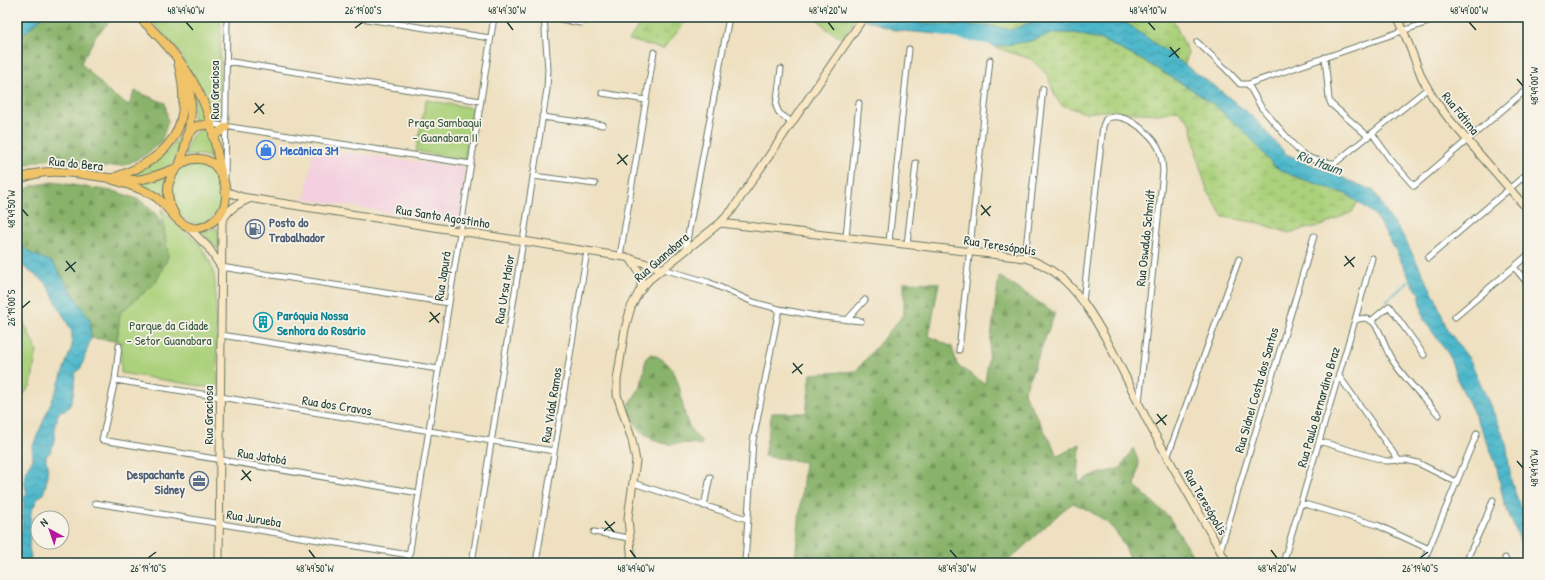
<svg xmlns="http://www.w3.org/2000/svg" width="1545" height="580" viewBox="0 0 1545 580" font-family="'Patrick Hand',sans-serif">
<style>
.built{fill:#f3cfdf}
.green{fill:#acd17b;stroke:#668758}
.forest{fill:url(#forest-firs);stroke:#547850}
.wetland{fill:url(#wetland-marsh);stroke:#668758}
.water{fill:url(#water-waves);stroke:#367a80}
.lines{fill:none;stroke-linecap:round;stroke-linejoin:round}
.stream{stroke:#4eb8cb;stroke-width:2}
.river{stroke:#4eb8cb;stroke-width:11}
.street-casing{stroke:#677665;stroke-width:7}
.secondary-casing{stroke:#677665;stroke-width:9}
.primary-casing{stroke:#677665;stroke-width:10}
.street{stroke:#fff;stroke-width:5}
.secondary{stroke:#f9e7c3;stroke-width:7}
.primary{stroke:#f1c369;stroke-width:8}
.ticks{fill:none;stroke:#1f3d34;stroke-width:1.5}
.labels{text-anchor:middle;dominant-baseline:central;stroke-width:3.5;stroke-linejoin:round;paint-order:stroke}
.street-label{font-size:13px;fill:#1f3d34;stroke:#f7f3e8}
.park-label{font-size:13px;fill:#3b5b42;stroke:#f7f3e8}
.shop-label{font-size:13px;font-weight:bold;fill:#366cbe;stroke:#f7f3e8;text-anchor:start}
.service-label{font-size:13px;font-weight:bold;fill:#4e5e75;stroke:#f7f3e8;text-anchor:start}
.culture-label{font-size:13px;font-weight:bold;fill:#0d838f;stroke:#f7f3e8;text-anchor:start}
.water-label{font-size:14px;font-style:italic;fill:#2b5c5a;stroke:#f7f3e8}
.neatline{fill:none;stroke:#1f3d34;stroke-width:1.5}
.ticks-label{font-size:10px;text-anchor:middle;fill:#1f3d34}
</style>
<defs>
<pattern id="forest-firs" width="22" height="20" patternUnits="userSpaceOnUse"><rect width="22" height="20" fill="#89b36b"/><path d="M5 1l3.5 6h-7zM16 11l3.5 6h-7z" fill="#6f9359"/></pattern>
<pattern id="wetland-marsh" width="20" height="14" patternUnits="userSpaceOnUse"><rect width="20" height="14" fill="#acd17b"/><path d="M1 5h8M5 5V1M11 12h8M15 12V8" fill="none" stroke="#94b46b"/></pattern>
<pattern id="water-waves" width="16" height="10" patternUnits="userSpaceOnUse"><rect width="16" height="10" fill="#4eb8cb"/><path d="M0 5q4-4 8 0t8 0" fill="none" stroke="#4097a6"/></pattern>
</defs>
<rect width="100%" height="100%" fill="#f7f3e8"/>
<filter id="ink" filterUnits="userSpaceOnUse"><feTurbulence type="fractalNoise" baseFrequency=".025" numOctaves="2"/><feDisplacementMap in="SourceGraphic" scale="8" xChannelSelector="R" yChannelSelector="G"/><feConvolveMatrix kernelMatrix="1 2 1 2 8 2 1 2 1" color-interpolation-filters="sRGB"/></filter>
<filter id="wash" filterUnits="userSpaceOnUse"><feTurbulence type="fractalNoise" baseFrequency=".012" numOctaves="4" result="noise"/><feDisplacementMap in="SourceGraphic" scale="16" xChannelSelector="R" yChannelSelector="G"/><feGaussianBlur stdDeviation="0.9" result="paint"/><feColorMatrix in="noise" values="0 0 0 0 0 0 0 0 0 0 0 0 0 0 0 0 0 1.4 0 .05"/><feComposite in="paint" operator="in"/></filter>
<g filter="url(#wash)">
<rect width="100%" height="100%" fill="#eee0c0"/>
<path class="built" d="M 314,148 L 465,168 L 458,224 L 305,199 Z"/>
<path class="green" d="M 148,17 L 221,17 L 219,120 L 217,121 L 212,120 L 184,60 L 178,50 Z
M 194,94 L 207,122 L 193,126 Z
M 426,100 L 473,108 L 465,160 L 416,151 Z
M 185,119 L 188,120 L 179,156 C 168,171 146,179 128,176 C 154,166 179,148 185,119 Z
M 208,129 L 215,159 L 202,155 L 185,156 C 189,142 190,129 208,129 Z
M 200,163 C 245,176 215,243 183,218 C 178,213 173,208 172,200 C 169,177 176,166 200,163 Z
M 169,175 L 166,201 L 130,182 L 146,182 Z
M 161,208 L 176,224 L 200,244 L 211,264 L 215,279 L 218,389 L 121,373 L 121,341 L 117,341 L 120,313 L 156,282 L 168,257 Z
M 217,228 L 218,229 L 218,250 L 202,231 Z
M 17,313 L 21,317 L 37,351 L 31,385 L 17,403 Z"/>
<path class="forest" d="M 42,17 L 107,17 L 109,22 L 96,36 L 81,63 L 111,94 L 129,105 L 135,91 L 165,103 L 168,121 L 161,142 L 144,156 L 125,165 L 103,167 L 55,159 L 38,161 L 17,168 L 17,38 L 27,31 Z
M 53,182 L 117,192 L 140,200 L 154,212 L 163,223 L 168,257 L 156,282 L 120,313 L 117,341 L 91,338 L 90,320 L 52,262 L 32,254 L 19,244 L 17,241 L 17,194 L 32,186 Z
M 999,276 L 1055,313 L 1024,393 L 1058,456 L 1080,444 L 1078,483 L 1091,476 L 1121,468 L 1133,448 L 1139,463 L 1135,486 L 1169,517 L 1197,563 L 1132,563 C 1127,552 1122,539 1114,530 C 1103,517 1088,510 1073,503 L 1062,511 L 1006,563 L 802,563 L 795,560 L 805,462 L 764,456 L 772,413 L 806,413 L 811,374 L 856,371 L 904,314 L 904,282 L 939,283 L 929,336 L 952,347 L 957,365 L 985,384 Z
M 651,354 C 695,369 670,419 702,441 L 701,445 C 690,442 681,444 669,444 C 651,443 636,429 628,413 L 630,403 L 641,386 L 646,358 Z"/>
<path class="wetland" d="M 644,17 L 690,17 L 663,49 L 629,40 Z
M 816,17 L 856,17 L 843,39 L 828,30 Z
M 901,17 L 1043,17 L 1012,30 L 991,26 L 922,23 Z
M 1118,17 L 1172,17 L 1188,53 L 1185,65 Z
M 1055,33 L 1074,33 L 1102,40 L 1144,61 L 1191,89 L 1217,107 L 1249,136 L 1274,166 L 1291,175 L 1346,194 L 1358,202 L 1352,212 L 1323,225 L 1288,233 L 1260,223 L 1223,217 L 1207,190 L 1198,160 L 1191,124 L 1178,110 L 1158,114 L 1105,111 L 1086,113 L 1061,105 L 1055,96 L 1048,76 L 1031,59 L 994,47 L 1030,41 Z"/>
<path class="water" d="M 17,17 L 42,17 L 27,31 L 17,38 Z
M 859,17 L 901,17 L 922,23 L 991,26 L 1012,30 L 1043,17 L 1118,17 L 1221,91 L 1254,118 L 1286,154 L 1374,191 L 1389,217 L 1402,234 L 1435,297 L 1447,329 L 1470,360 L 1506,441 L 1511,480 L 1520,507 L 1528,514 L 1528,563 L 1526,563 L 1519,538 L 1504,503 L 1496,464 L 1483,432 L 1458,381 L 1449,355 L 1424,320 L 1419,293 L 1413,285 L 1396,251 L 1374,214 L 1358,202 L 1346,194 L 1291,175 L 1274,166 L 1249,136 L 1217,107 L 1191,89 L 1144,61 L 1102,40 L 1074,33 L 1055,33 L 1030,41 L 994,47 L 975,33 L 936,34 L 894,30 Z
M 17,241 L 19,244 L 32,254 L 52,262 L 90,320 L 91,338 L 81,368 L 75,373 C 74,384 75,404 65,411 L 61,410 L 57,416 L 57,421 L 55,423 C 55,432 55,451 46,456 L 46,462 L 48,464 L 46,485 L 43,494 L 38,498 L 31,512 L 29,548 L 31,557 L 28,563 L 17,563 L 17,551 L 22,528 L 24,497 L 27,494 C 23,479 23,472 33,459 L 32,448 L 58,386 L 72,346 L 72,332 L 46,283 L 17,262 Z"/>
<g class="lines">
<path class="stream" d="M 1387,300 L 1412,279"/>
<path class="river" d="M 943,31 L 996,40"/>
</g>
</g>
<g filter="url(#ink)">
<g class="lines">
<defs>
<path id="street" d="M 354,17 L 490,38
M 551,17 L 580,23 L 587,17
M 1197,42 L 1226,69 L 1240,84 L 1248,84 L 1261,107 L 1297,149 L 1304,155 L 1312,159 L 1331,163 L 1335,163 L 1427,89
M 1325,57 L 1329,99 L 1331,104 L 1368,136
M 226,61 L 481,101
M 781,69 L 776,106 L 779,113 L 793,123
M 1248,84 L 1443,17
M 602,93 L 646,100
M 542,117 L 603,125
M 211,124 L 471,164
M 1372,133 L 1390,159 L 1414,186 L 1528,88
M 533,176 L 595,184
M 225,180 L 227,17
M 846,237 L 859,103
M 889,242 L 909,49
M 907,245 L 916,163
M 685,251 L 729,17
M 620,256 L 654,52
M 1025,258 L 1043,89
M 1428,258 L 1528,173
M 221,267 L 449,303
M 1514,267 L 1528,284
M 663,269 L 708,282 L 753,302 L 779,309 L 822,317 L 861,321
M 1083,302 L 1103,126 L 1106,119 C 1123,110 1150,132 1158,147 C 1162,154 1162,163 1163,171 L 1139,403
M 1455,317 L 1528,255
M 847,320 L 865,300
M 1355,320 C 1362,318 1367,317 1373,322 C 1382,331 1384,347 1391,358 C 1404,379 1423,397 1439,415
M 1371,321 L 1389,306 L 1424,355
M 221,335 L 438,369
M 119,346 L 115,380 L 102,440 L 419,493
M 959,350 L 990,60
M 1339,376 L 1399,461
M 115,380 L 554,451
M 1319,441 L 1386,461 L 1406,460 L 1418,463 L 1456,482
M 1167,458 L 1239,259
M 633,483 L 747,519
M 95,503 L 409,555
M 1301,503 L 1377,525 L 1429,549
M 704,506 L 710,477
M 594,532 L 629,538
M 1220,551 L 1314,236
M 1505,558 L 1507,563
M 408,563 L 494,17
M 472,563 L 547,89 L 548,69 L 544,17
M 536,563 L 587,251
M 745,563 L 753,441 L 779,309
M 1283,563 L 1355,320 L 1372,258
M 1423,563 L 1477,433
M 1465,563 L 1486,518 L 1493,500"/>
<path id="secondary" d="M 1398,17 L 1422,78 L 1434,99 L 1449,119 L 1528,210
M 225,191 L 242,197 L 625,257 L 663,269
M 720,223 L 1025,258 C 1051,266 1068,281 1084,303 C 1109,339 1127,381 1147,420 C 1173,468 1201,515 1227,563
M 187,226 L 208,247 L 221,267
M 630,258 L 641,275 L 641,290
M 219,563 L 222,222 C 227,210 237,204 249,199
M 632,563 L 628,518 L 636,461 L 632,440 L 617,395 L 617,380 L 625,329 L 631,307 L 640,290 L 650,279 L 720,223 L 732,210 L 864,17"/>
<path id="primary" d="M 139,17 C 169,45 195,75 208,114 C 214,133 217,153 221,172
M 187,135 L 197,126 L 211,124
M 213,137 L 226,127
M 179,166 C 189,138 197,103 185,75
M 116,177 C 175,156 194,123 178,62
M 111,179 C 126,184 142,188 156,197 C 168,206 177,225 193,228 C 207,230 222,216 225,204 C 229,187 220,160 200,159 C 177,157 164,181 169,201 C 170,206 173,211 175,215
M 17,181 C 52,160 97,181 135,180 C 150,179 163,173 177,168"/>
</defs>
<use href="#street" class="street-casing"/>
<use href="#secondary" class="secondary-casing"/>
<use href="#primary" class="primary-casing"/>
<use href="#street" class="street"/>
<use href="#secondary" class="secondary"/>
<use href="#primary" class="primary"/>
</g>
</g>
<path class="ticks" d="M 186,22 L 193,30M 507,22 L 513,30M 828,22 L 834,30M 1148,22 L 1155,30M 1469,22 L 1476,30M 355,28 L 363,22M 1170,47 L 1179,58M 1169,57 L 1180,48M 1517,79 L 1523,86M 255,103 L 264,114M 254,113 L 264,104M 618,154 L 627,165M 617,164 L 628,155M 981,205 L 990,216M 22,209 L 28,216M 981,215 L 991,206M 1345,256 L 1354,267M 66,261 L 75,272M 1344,266 L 1355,257M 65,271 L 76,262M 22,308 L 30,301M 430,312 L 439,323M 429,322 L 440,313M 793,363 L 802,374M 792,373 L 803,364M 1157,414 L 1166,425M 1156,424 L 1167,415M 1517,461 L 1523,468M 242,470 L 251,481M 241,480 L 251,471M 605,521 L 614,532M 604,531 L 615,522M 309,550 L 315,558M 630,550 L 636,558M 950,550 L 957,558M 1271,550 L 1277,558M 148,558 L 156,552M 1420,558 L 1428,552"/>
<defs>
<symbol id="shop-ring" viewBox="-11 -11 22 22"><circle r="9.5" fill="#f7f3e8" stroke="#3f7fe0" stroke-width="1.5"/><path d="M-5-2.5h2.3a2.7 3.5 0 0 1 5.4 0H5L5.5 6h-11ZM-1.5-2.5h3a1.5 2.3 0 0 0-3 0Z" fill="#3f7fe0"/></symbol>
<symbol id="fuel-ring" viewBox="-11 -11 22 22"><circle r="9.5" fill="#f7f3e8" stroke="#5c6f8a" stroke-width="1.5"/><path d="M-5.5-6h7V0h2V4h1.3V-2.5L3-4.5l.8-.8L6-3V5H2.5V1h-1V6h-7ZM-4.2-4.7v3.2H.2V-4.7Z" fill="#5c6f8a"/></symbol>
<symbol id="building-ring" viewBox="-11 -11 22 22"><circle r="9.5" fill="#f7f3e8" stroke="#0f9aa8" stroke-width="1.5"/><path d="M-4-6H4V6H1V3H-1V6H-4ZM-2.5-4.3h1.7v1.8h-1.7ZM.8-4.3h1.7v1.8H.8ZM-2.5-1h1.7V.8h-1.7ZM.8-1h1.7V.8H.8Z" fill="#0f9aa8"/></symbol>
<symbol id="office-ring" viewBox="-11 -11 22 22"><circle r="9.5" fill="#f7f3e8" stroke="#5c6f8a" stroke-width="1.5"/><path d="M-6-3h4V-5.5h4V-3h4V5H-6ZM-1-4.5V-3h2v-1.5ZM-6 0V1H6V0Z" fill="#5c6f8a"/></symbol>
</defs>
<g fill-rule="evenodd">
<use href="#shop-ring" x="255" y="139" width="22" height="22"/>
<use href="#fuel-ring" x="244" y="218" width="22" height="22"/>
<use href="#building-ring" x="252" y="311" width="22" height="22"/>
<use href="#office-ring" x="188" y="470" width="22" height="22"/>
</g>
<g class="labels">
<g class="street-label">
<text transform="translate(214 90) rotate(-90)">Rua Graciosa</text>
<text transform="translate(1461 113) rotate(51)">Rua Fátima</text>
<text transform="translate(76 163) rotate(6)">Rua do Bera</text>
<text transform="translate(443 216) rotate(9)">Rua Santo Agostinho</text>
<text transform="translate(1145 238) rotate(-84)">Rua Oswaldo Schmidt</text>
<text transform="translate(1000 245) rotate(9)">Rua Teresópolis</text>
<text transform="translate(661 257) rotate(-41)">Rua Guanabara</text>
<text transform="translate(442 276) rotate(-81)">Rua Japurá</text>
<text transform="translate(504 289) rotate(-81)">Rua Ursa Maior</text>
<text transform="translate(1256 390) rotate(-74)">Rua Sidnei Costa dos Santos</text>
<text transform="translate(337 405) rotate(9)">Rua dos Cravos</text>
<text transform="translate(551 405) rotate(-81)">Rua Vidal Ramos</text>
<text transform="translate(1318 407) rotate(-74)">Rua Paulo Bernardino Braz</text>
<text transform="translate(208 415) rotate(-90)">Rua Graciosa</text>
<text transform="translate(262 456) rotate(9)">Rua Jatobá</text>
<text transform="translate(1206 502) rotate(60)">Rua Teresópolis</text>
<text transform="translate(254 518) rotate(9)">Rua Jurueba</text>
</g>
<g class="park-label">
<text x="445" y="122">Praça Sambaqui<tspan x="445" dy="15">- Guanabara II</tspan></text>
<text x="169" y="325">Parque da Cidade<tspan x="169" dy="15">- Setor Guanabara</tspan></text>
</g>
<g class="shop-label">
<text x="280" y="150">Mecânica 3M</text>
</g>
<g class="service-label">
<text x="269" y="222">Posto do<tspan x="269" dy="15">Trabalhador</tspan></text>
<text x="185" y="474" text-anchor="end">Despachante<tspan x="185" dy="15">Sidney</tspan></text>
</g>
<g class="culture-label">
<text x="277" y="315">Paróquia Nossa<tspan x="277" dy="15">Senhora do Rosário</tspan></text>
</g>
<g class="water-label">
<text transform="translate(1320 162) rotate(20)">Rio Itaum</text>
</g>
</g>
<rect width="1545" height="580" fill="none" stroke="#f7f3e8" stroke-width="44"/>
<g transform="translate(50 530) rotate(320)"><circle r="19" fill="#f7f3e8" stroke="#a1aaa0"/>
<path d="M0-3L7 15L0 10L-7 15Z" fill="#b5179e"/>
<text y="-6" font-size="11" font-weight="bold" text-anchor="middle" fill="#1f3d34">N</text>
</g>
<rect x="22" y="22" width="1501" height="536" class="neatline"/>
<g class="ticks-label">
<text x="186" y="14">48°49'40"W</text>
<text x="363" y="14">26°19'00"S</text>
<text x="507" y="14">48°49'30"W</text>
<text x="828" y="14">48°49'20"W</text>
<text x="1148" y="14">48°49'10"W</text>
<text x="1469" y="14">48°49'00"W</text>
<text transform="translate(1534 86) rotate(-90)" y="4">48°49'00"W</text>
<text transform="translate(11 209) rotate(-90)" y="4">48°49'50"W</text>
<text transform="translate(11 308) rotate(-90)" y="4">26°19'00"S</text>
<text transform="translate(1534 468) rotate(-90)" y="4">48°49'10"W</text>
<text x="148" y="572">26°19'10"S</text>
<text x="315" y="572">48°49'50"W</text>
<text x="636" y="572">48°49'40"W</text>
<text x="957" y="572">48°49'30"W</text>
<text x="1277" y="572">48°49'20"W</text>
<text x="1420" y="572">26°19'40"S</text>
</g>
</svg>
